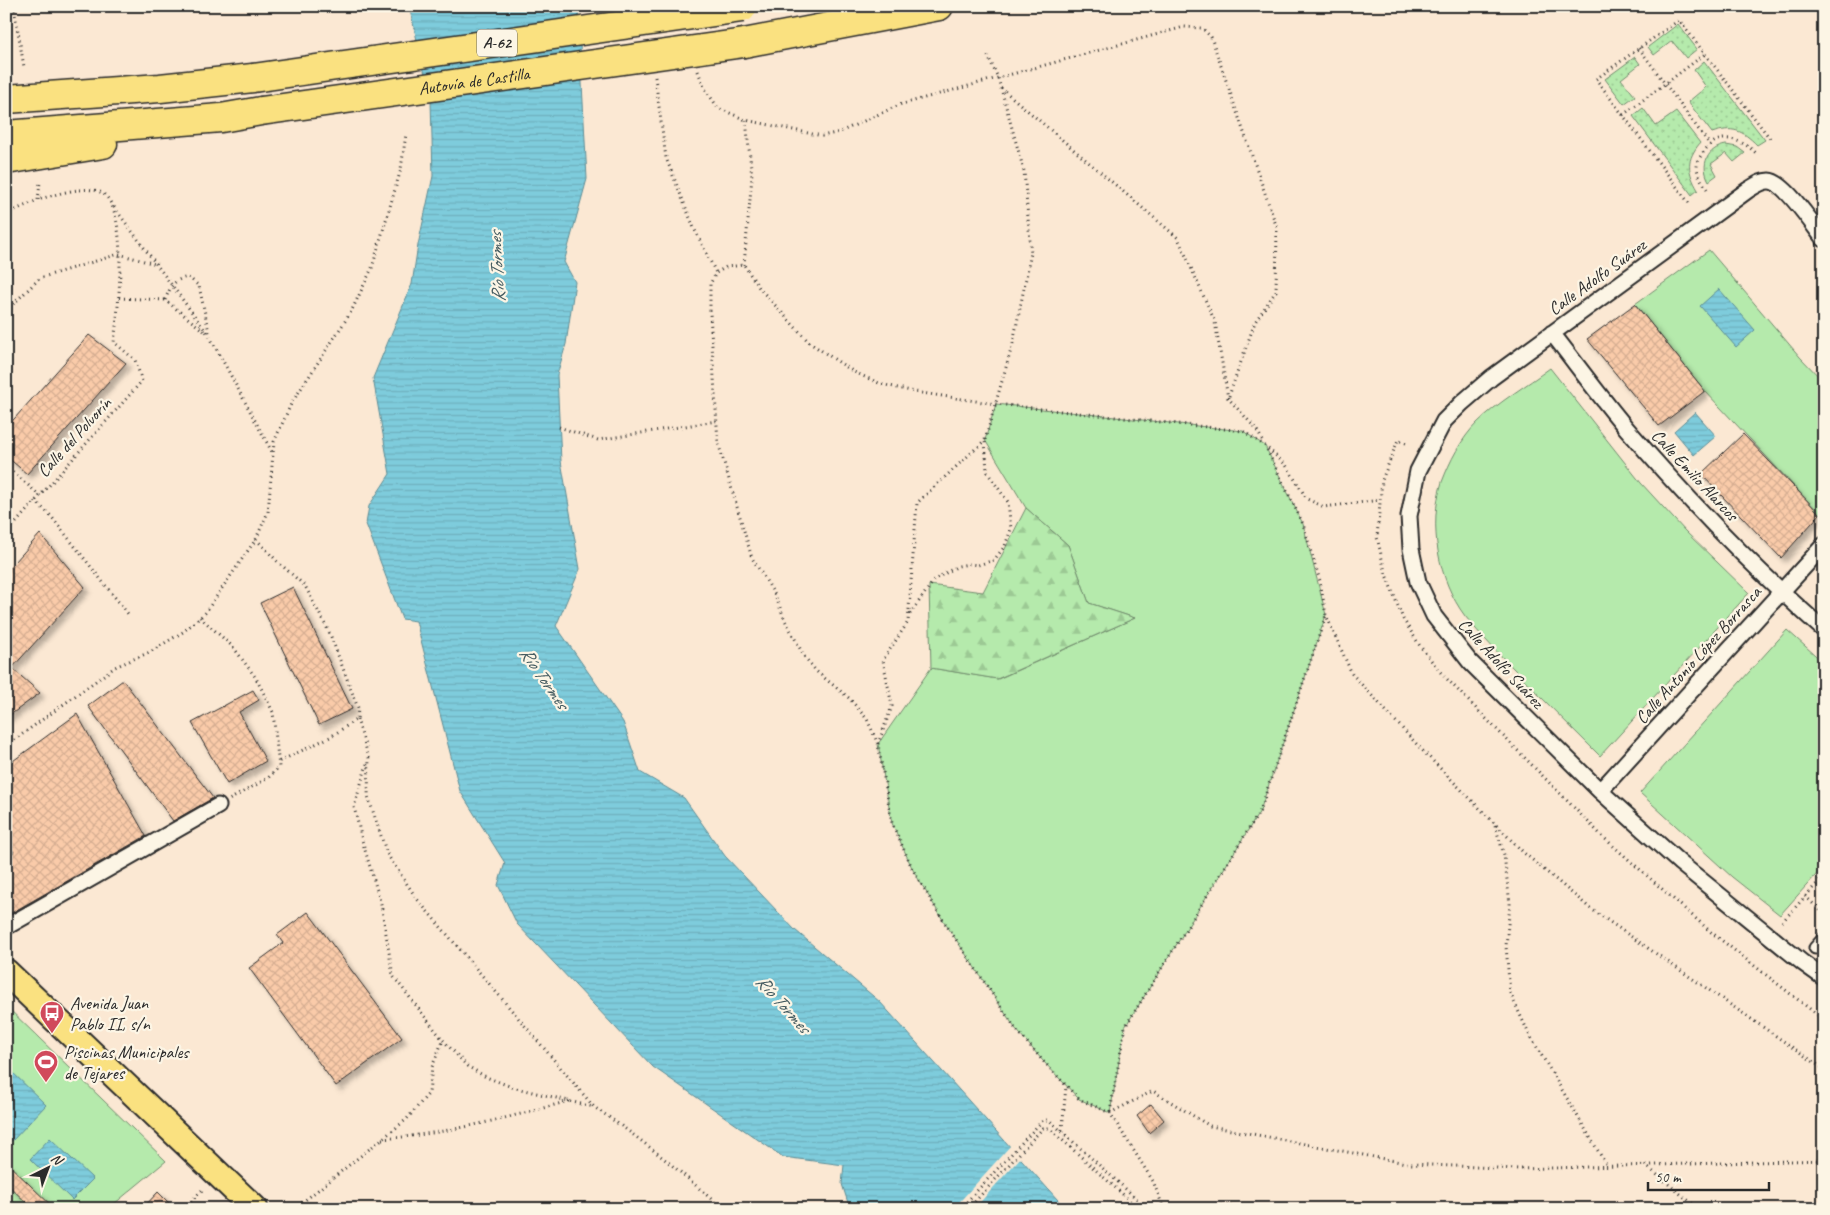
<svg xmlns="http://www.w3.org/2000/svg" width="1830" height="1215" viewBox="0 0 1830 1215" font-family="Caveat,sans-serif">
<style>
.green{fill:#b5eaac;stroke:#708a6c}
.forest{fill:url(#forest-firs);stroke:#708a6c}
.garden{fill:url(#garden-dots);stroke:#708a6c}
.water{fill:url(#water-rules);stroke:#5d8c95}
.pier{fill:#fbe8d3}
.building{fill:url(#building-cross-hatch);stroke:#2b2b2b;filter:url(#shadow)}
.lines{fill:none;stroke-linecap:round;stroke-linejoin:round}
.pedestrian-casing{stroke:#2b2b2b;stroke-width:15}
.minor-casing{stroke:#2b2b2b;stroke-width:19}
.trunk-casing{stroke:#2b2b2b;stroke-width:29}
.motorway-casing{stroke:#2b2b2b;stroke-width:31}
.path{stroke:#2b2b2b;stroke-width:3;stroke-dasharray:1 4;stroke-linecap:butt}
.pedestrian{stroke:#fcf5e5;stroke-width:11}
.minor{stroke:#fcf5e5;stroke-width:15}
.trunk{stroke:#fae180;stroke-width:25}
.motorway{stroke:#fae180;stroke-width:28}
.motorway-bridge-casing{stroke:#2b2b2b;stroke-width:31;stroke-linecap:butt}
.motorway-bridge{stroke:#fae180;stroke-width:28}
.labels{text-anchor:middle;dominant-baseline:central;stroke-width:4.5;stroke-linejoin:round;paint-order:stroke}
.shield{fill:#fcf5e5;stroke:#6a6863;stroke-width:1}
.shield-label{font-size:16px;font-weight:bold;fill:#2b2b2b}
.street-label{font-size:18px;fill:#2b2b2b;stroke:#fcf5e5}
.poi-label{font-size:18px;fill:#2b2b2b;stroke:#fcf5e5;text-anchor:start}
.water-label{font-size:19px;font-style:italic;fill:#445b60;stroke:#fcf5e5}
</style>
<defs>
<pattern id="forest-firs" width="22" height="20" patternUnits="userSpaceOnUse" patternTransform="scale(1.25)"><rect width="22" height="20" fill="#b5eaac"/><path d="M5 1l3.5 6h-7zM16 11l3.5 6h-7z" fill="#9cc994"/></pattern>
<pattern id="garden-dots" width="8" height="8" patternUnits="userSpaceOnUse" patternTransform="scale(1.25)"><rect width="8" height="8" fill="#b5eaac"/><path d="M2 2h.1M6 6h.1" fill="none" stroke="#9cc994" stroke-width="1.8" stroke-linecap="round"/></pattern>
<pattern id="water-rules" width="6" height="5" patternUnits="userSpaceOnUse" patternTransform="scale(1.25)"><rect width="6" height="5" fill="#7eccdc"/><path d="M0 2.5h6" fill="none" stroke="#6dafbd"/></pattern>
<pattern id="building-cross-hatch" width="8" height="8" patternUnits="userSpaceOnUse" patternTransform="scale(1.25)"><rect width="8" height="8" fill="#facba9"/><path d="M0 0l8 8M0 8l8-8" fill="none" stroke="#d6ae92"/></pattern>
<filter id="shadow"><feDropShadow dx="4.5" dy="4.5" stdDeviation="2.5" flood-color="#0004"/></filter>
</defs>
<rect width="100%" height="100%" fill="#fbe8d3"/>
<filter id="ink" filterUnits="userSpaceOnUse"><feTurbulence type="fractalNoise" baseFrequency=".02" numOctaves="2"/><feDisplacementMap in="SourceGraphic" scale="10" xChannelSelector="R" yChannelSelector="G"/><feConvolveMatrix kernelMatrix="1 2 1 2 8 2 1 2 1" color-interpolation-filters="sRGB"/></filter>
<g filter="url(#ink)">
<path class="green" d="M 1709,250 L 1800,357 L 1824,382 L 1824,510 L 1820,514 L 1705,391 L 1635,304 Z
M 1550,368 L 1641,483 L 1685,531 L 1749,593 L 1600,756 C 1572,728 1544,701 1517,672 C 1499,654 1481,636 1465,616 C 1438,580 1428,525 1442,482 C 1450,461 1461,439 1477,423 C 1498,402 1526,386 1550,368 Z
M 996,404 L 1243,431 L 1265,446 L 1303,524 L 1326,615 L 1260,811 L 1125,1027 L 1110,1113 L 1079,1099 L 1043,1061 L 1015,1028 L 943,920 L 913,870 L 892,823 L 878,744 L 931,668 L 998,679 L 1135,618 L 1089,603 L 1068,545 L 1026,508 L 985,440 Z
M 1787,630 L 1824,663 L 1824,866 L 1780,915 L 1732,877 L 1640,793 Z
M 6,1006 L 166,1161 L 108,1209 L 6,1209 Z"/>
<path class="forest" d="M 1026,508 L 1068,545 L 1089,603 L 1135,618 L 997,679 L 931,668 L 929,585 L 983,592 Z"/>
<path class="garden" d="M 1678,24 L 1697,49 L 1686,58 L 1672,41 L 1654,55 L 1648,47 Z
M 1635,57 L 1640,64 L 1621,79 L 1635,96 L 1624,104 L 1605,79 Z
M 1704,61 L 1765,140 L 1757,145 C 1742,130 1733,126 1712,133 L 1688,102 L 1706,87 L 1694,70 Z
M 1643,108 L 1656,126 L 1676,112 L 1700,143 C 1686,160 1687,171 1698,190 L 1692,195 L 1633,116 Z
M 1726,145 L 1737,147 L 1745,153 L 1734,162 L 1726,153 L 1711,164 L 1717,175 L 1709,181 C 1700,165 1707,148 1726,145 Z"/>
<path class="water" d="M 409,6 L 578,6 L 587,179 L 564,262 L 575,282 L 566,344 L 557,375 L 561,461 L 580,569 L 556,626 L 623,722 L 640,772 L 684,798 L 725,856 L 795,930 L 880,1002 L 1066,1209 L 850,1209 L 842,1184 L 844,1165 L 783,1157 L 653,1067 L 517,924 L 498,885 L 505,863 L 460,791 L 416,621 L 402,619 L 366,524 L 369,506 L 390,474 L 373,378 L 412,284 L 418,245 L 433,176 L 431,100 Z
M 1719,289 L 1755,330 L 1736,347 L 1700,306 Z
M 1695,412 L 1716,436 L 1694,455 L 1674,431 Z
M 6,1066 L 46,1105 L 12,1141 L 6,1136 Z
M 50,1138 L 93,1179 L 72,1200 L 30,1159 Z"/>
<path class="pier" d="M 1012,1144 L 1022,1156 L 974,1209 L 953,1209 Z"/>
<path class="building" d="M 1635,304 L 1705,391 L 1659,426 L 1587,339 Z
M 89,335 L 126,363 L 27,474 L 6,456 L 6,428 Z
M 1743,434 L 1820,514 L 1781,558 L 1701,474 Z
M 40,534 L 85,587 L 12,668 L 40,693 L 6,718 L 6,572 Z
M 293,587 L 352,709 L 319,725 L 260,603 Z
M 123,680 L 213,798 L 173,821 L 88,706 Z
M 253,690 L 259,700 L 239,712 L 266,761 L 227,784 L 192,723 Z
M 77,714 L 146,836 L 6,916 L 6,857 L 14,852 L 6,841 L 6,766 Z
M 308,912 L 402,1038 L 336,1086 L 249,968 L 283,943 L 277,935 Z
M 1151,1104 L 1164,1120 L 1149,1133 L 1137,1116 Z
M 6,1162 L 55,1209 L 33,1209 L 6,1183 Z
M 158,1192 L 175,1209 L 142,1209 Z"/>
<g class="lines">
<defs>
<path id="pedestrian" d="M 1815,948 L 1824,938"/>
<path id="minor" d="M 1824,239 C 1814,226 1784,181 1769,181 C 1761,181 1755,186 1748,190 L 1491,378 L 1462,403 L 1444,421 L 1418,471 L 1409,516 L 1411,549 L 1418,582 L 1434,616 L 1470,662 L 1600,791 L 1680,863 L 1803,963 L 1824,978
M 1552,333 C 1577,365 1601,398 1627,429 C 1688,500 1753,568 1824,630
M 1600,791 L 1824,545
M 6,927 L 218,806"/>
<path id="trunk" d="M 6,972 L 255,1209"/>
<path id="motorway" d="M 744,43 L 939,6
M 6,99 L 160,88 L 253,78
M 6,135 L 221,118 L 261,111
M 6,160 L 103,144"/>
</defs>
<use href="#pedestrian" class="pedestrian-casing"/>
<use href="#minor" class="minor-casing"/>
<use href="#trunk" class="trunk-casing"/>
<use href="#motorway" class="motorway-casing"/>
<path class="path" d="M 6,8 L 14,8 L 24,67
M 1639,48 L 1710,145
M 698,71 L 704,87 L 718,108 L 746,120 L 822,136 L 840,132 L 899,105 L 1184,27 L 1202,28 L 1211,37 L 1277,228 L 1276,291 L 1255,322 L 1229,396
M 655,77 L 666,158 L 694,228 L 716,273
M 1001,88 L 1178,238 L 1215,322 L 1228,398 L 1257,430 L 1264,444
M 1623,115 L 1705,54
M 1707,189 C 1703,183 1698,176 1697,168 C 1697,161 1701,155 1705,150 C 1720,131 1741,139 1756,153
M 1689,203 L 1596,79 L 1679,20 L 1772,141
M 114,207 L 208,334
M 6,214 L 38,200 L 40,182
M 744,265 L 752,177 L 746,120
M 119,298 L 165,300 L 204,331
M 165,300 C 171,286 173,280 188,277 L 199,286 L 210,337 L 272,452
M 6,311 L 40,278 L 119,254 L 155,264
M 559,427 L 598,440 L 716,421
M 1406,443 L 1398,440 L 1382,480 L 1377,537 L 1385,572 L 1403,619 L 1420,646 L 1442,674 L 1603,837 L 1711,932 L 1824,1020
M 1267,450 L 1303,524 L 1320,581 L 1326,615 L 1352,674 L 1422,750 L 1524,853 L 1591,909 L 1824,1069
M 6,465 L 40,496
M 35,501 L 51,516 L 128,614
M 6,534 L 142,381 L 135,360 L 114,342 C 118,313 130,210 102,193 C 88,184 52,195 38,200
M 256,539 L 277,561 L 305,586 L 330,634 L 358,708 L 357,719 L 330,737 L 278,762
M 910,614 L 935,579 L 958,566 L 969,564 L 978,565 L 994,560 L 1005,546 L 1011,529 L 1008,502 L 987,472 L 985,440
M 200,617 L 234,648 L 256,678 L 273,712 L 279,767 L 268,778 L 229,800
M 357,719 L 369,758 L 368,796 L 387,854 L 417,899 L 594,1107 C 639,1137 682,1172 722,1209
M 878,744 L 892,706 L 883,660 L 908,622 L 917,503 L 985,440 L 1013,343 L 1031,253 L 1024,171 L 998,78 L 988,56
M 6,746 L 115,667 L 150,652 L 183,632 L 205,613 L 256,539 L 268,512 L 274,442 L 291,404 L 351,312 L 372,268 L 401,169 L 406,134
M 367,764 L 354,807 L 362,840 L 381,904 L 393,976 L 443,1040 L 467,1066 L 486,1077 L 512,1087 L 593,1107
M 1495,825 L 1504,855 L 1510,904 L 1506,946 L 1510,993 L 1529,1034 L 1607,1166
M 1805,896 L 1824,914
M 1782,922 L 1824,876
M 1110,1112 L 1125,1027 L 1260,811 L 1326,615
M 1110,1113 L 1153,1091 L 1210,1126 L 1411,1164 L 1519,1169 L 1824,1160
M 1062,1130 L 1066,1086
M 382,1139 C 446,1134 507,1118 569,1101
M 1645,1165 L 1699,1209
M 184,1209 L 204,1188
M 294,1209 L 407,1119 L 429,1093 L 432,1067 L 443,1040
M 960,1209 L 1043,1120 L 1049,1120 L 1148,1209
M 968,1209 L 1043,1128 L 1049,1128 L 1139,1209
M 1161,1209 L 1162,1204 L 1153,1181 L 1110,1113 L 1079,1099 L 1043,1061 L 1015,1028 L 943,920 L 913,870 L 892,823 L 878,744 L 867,719 L 849,698 L 816,671 L 804,656 L 785,620 L 775,595 L 752,558 L 718,442 L 710,313 L 710,284 L 716,273 L 726,267 L 744,265 L 760,289 L 810,343 L 854,372 L 881,384 L 915,392 L 996,404 L 1243,431 L 1265,446 L 1286,465 L 1307,499 L 1324,507 L 1380,500
M 1207,1209 L 1228,1203 L 1232,1209"/>
<use href="#pedestrian" class="pedestrian"/>
<use href="#minor" class="minor"/>
<use href="#trunk" class="trunk"/>
<use href="#motorway" class="motorway"/>
<defs>
<g id="motorway-bridge">
<path d="M 253,78 L 742,8"/>
<path id="s1" d="M 261,111 L 744,43"/>
</g>
</defs>
<use href="#motorway-bridge" class="motorway-bridge-casing"/>
<use href="#motorway-bridge" class="motorway-bridge"/>
</g>
</g>
<defs>
<symbol id="bus-pin" viewBox="-11 -11 22 30"><path d="M0 17L-7.5 6A9.5 9.5 0 1 1 7.5 6Z" fill="#d1495b" stroke="#fcf5e5"/><path d="M-5-6H5V4H4V6H2V4H-2V6H-4V4H-5ZM-3.5-4V0h7V-4ZM-3.5 1.2v1.5H-2V1.2ZM2 1.2v1.5H3.5V1.2Z" fill="#fff"/></symbol>
<symbol id="stadium-pin" viewBox="-11 -11 22 30"><path d="M0 17L-7.5 6A9.5 9.5 0 1 1 7.5 6Z" fill="#d1495b" stroke="#fcf5e5"/><path d="M0-5a6.5 5 0 1 0 0 10a6.5 5 0 1 0 0-10ZM-3.5-1.8h7v3.6h-7Z" fill="#fff"/></symbol>
</defs>
<g fill-rule="evenodd">
<use href="#bus-pin" x="38" y="999" width="28" height="38"/>
<use href="#stadium-pin" x="32" y="1048" width="28" height="38"/>
</g>
<g class="labels">
<rect class="shield" x="477" y="29.5" width="40" height="27" rx="4"/>
<g class="shield-label">
<text x="497" y="43">A-62</text>
</g>
<g class="street-label">
<text stroke="none"><textPath href="#s1" startOffset="215">Autovía de Castilla</textPath></text>
<text transform="translate(1597 277) rotate(-36)">Calle Adolfo Suárez</text>
<text transform="translate(74 437) rotate(-48)">Calle del Polvorín</text>
<text transform="translate(1695 475) rotate(47)">Calle Emilio Alarcos</text>
<text transform="translate(1698 655) rotate(-48)">Calle Antonio López Borrasca</text>
<text transform="translate(1501 663) rotate(47)">Calle Adolfo Suárez</text>
</g>
<g class="poi-label">
<text x="70" y="1003">Avenida Juan<tspan x="70" dy="21">Pablo II, s/n</tspan></text>
<text x="64" y="1052">Piscinas Municipales<tspan x="64" dy="21">de Tejares</tspan></text>
</g>
<g class="water-label">
<text transform="translate(497 267) rotate(-93)">Río Tormes</text>
<text transform="translate(544 678) rotate(55)">Río Tormes</text>
<text transform="translate(783 1004) rotate(48)">Río Tormes</text>
</g>
</g>
<rect width="1830" height="1215" fill="none" stroke="#fcf5e5" stroke-width="25"/>
<rect x="12" y="12" width="1805" height="1190" fill="none" stroke="#2b2b2b" stroke-width="2" filter="url(#ink)"/>
<g transform="translate(48 1168) rotate(42)" stroke="#fcf5e5" stroke-width="4" paint-order="stroke">
<path d="M0-4L9 19L0 12L-9 19Z" fill="#2b2b2b"/>
<text y="-8" font-size="14" font-weight="bold" text-anchor="middle" fill="#2b2b2b">N</text>
</g>
<path d="M1648 1182v8h121v-8" fill="none" stroke="#2b2b2b" stroke-width="2.5"/>
<text x="1655" y="1182" font-size="15" fill="#2b2b2b" stroke="#fcf5e5" stroke-width="4" paint-order="stroke">50 m</text>
</svg>
